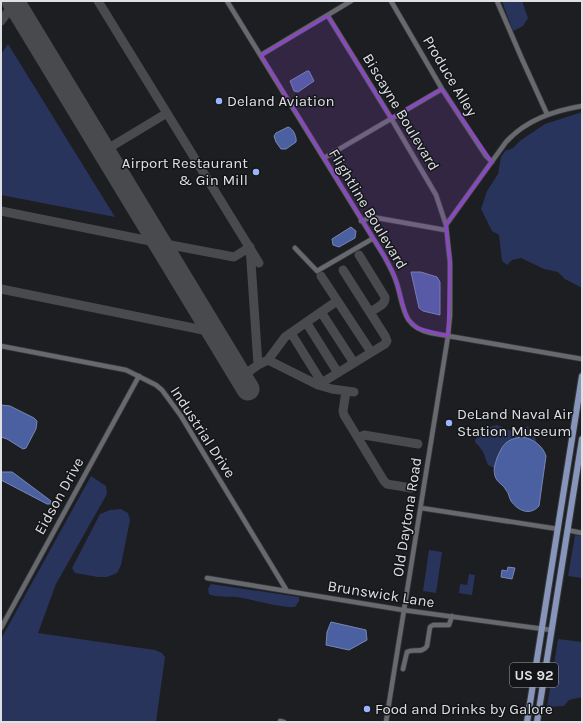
<svg xmlns="http://www.w3.org/2000/svg" width="583" height="723" viewBox="0 0 583 723" font-family="Karla,sans-serif">
<style>
.green{fill:#28345c}
.water{fill:#4b60a0;stroke:#7786b4}
.lines{fill:none;stroke-linecap:round;stroke-linejoin:round}
.taxiway{stroke:#484a4e;stroke-width:9}
.runway{stroke:#484a4e;stroke-width:23}
.minor-casing{stroke:#36383b;stroke-width:6}
.major-casing{stroke:#36383b;stroke-width:8}
.minor{stroke:#67696e;stroke-width:4.5}
.major{stroke:#8795bb;stroke-width:6}
.marked{fill:#8a47c4;fill-opacity:0.2;stroke:#8a47c4;stroke-width:3;stroke-linejoin:round}
.poi-dot{fill:#9bb5fd;stroke:#131519;stroke-width:1.5}
.labels{text-anchor:middle;dominant-baseline:central;stroke-width:3;stroke-linejoin:round;paint-order:stroke}
.shield{fill:#131519;stroke:#a1a3a6;stroke-width:1}
.shield-label{font-size:14px;font-weight:bold;fill:#dee0e3}
.street-label{font-size:15px;fill:#dee0e3;stroke:#131519}
.poi-label{font-size:15px;fill:#dee0e3;stroke:#131519;text-anchor:start}
</style>
<rect width="100%" height="100%" fill="#1c1e22"/>
<path class="green" d="M 502,1 L 522,1 L 528,18 L 523,26 L 513,31 Z
M 8,44 L 115,217 L 1,195 L 1,54 Z
M 582,112 L 582,288 L 565,279 L 558,272 L 544,269 L 521,258 L 512,260 L 507,265 L 502,261 L 499,235 L 492,231 L 481,209 L 487,191 L 498,174 L 501,157 L 505,151 L 513,148 L 521,140 L 545,124 Z
M 497,425 C 512,431 513,435 528,426 L 535,437 L 537,444 C 530,439 527,439 519,439 C 500,440 499,453 494,468 L 488,465 C 483,452 485,453 475,442 L 475,440 C 484,429 483,429 497,425 Z
M 91,476 L 106,486 L 107,494 L 56,584 L 38,633 L 155,650 L 162,653 L 165,657 L 156,722 L 1,722 L 1,639 Z
M 121,509 L 128,513 L 130,520 L 121,565 L 117,573 L 107,577 L 98,577 L 75,573 L 72,568 L 100,514 L 110,510 Z
M 575,535 L 582,536 L 582,578 L 568,576 Z
M 429,550 L 442,552 L 436,593 L 423,591 Z
M 469,574 L 475,575 L 472,595 L 459,593 L 460,584 L 467,585 Z
M 211,584 L 299,597 L 299,601 L 295,607 C 275,607 256,600 237,597 C 228,596 217,598 209,594 L 208,589 Z
M 558,639 L 582,642 L 582,697 L 569,700 L 564,706 L 547,707 Z"/>
<path class="water" d="M 307,71 L 309,71 L 314,81 L 298,92 L 294,91 L 290,81 Z
M 288,127 C 293,128 297,137 296,142 L 286,149 L 281,149 L 276,142 L 274,136 L 276,133 Z
M 351,227 L 356,231 L 355,238 L 339,247 L 333,245 L 332,239 Z
M 411,272 L 421,272 L 437,277 L 440,282 L 440,315 L 423,311 L 419,308 Z
M 1,405 L 10,406 L 34,418 L 37,421 L 36,429 L 26,448 L 23,449 L 7,439 L 1,437 Z
M 523,437 C 533,439 543,446 546,456 L 539,506 C 530,516 518,511 511,501 C 509,498 509,493 506,490 C 503,484 497,483 495,476 C 493,469 495,465 497,458 C 503,444 506,439 523,437 Z
M 1,472 L 12,472 L 15,474 L 51,501 L 51,504 L 47,504 L 1,480 Z
M 508,567 L 515,568 L 512,579 L 501,577 L 502,570 L 507,571 Z
M 331,622 L 366,630 L 367,640 L 349,650 L 326,645 L 327,632 Z"/>
<g class="lines">
<path class="taxiway" d="M 98,1 L 259,263
M 1,21 L 16,1
M 104,151 L 167,113
M 1,211 L 160,243 L 234,257 L 250,247 L 258,365 L 241,377
M 359,255 L 385,297 C 386,305 376,308 370,312
M 321,276 L 371,352
M 1,289 L 213,332
M 321,312 L 354,363
M 306,322 L 338,373
M 291,333 L 322,383
M 268,360 L 285,337 L 337,301
M 258,365 L 268,360 L 318,385 L 332,389 L 354,392
M 318,385 L 385,344 L 387,341 L 385,336 L 343,270
M 346,391 L 343,411 L 344,415 L 384,481 L 387,484 L 411,488
M 358,438 L 364,435 L 418,444"/>
<path class="runway" d="M 13,1 L 248,389"/>
<defs>
<path id="minor" d="M 227,1 L 384,256 C 389,265 394,274 397,284 C 404,307 402,327 431,333 L 582,359
M 391,1 L 442,89 L 486,156 L 492,162
M 497,1 L 522,59 L 547,114
M 328,16 L 391,118 L 436,195 L 446,225 L 450,262 L 450,315 L 448,336 L 386,722
M 261,55 L 351,1
M 324,158 L 442,89
M 361,221 L 372,217 L 445,230
M 446,225 L 506,142 C 526,120 553,111 582,106
M 295,248 L 317,271 L 372,239
M 1,346 L 126,370 L 156,385 L 162,390 L 181,416 L 287,591
M 421,508 L 558,529
M 567,530 L 582,533
M 207,578 L 403,610 L 551,630
M 1,628 L 139,376
M 403,669 L 407,652 C 414,648 422,654 427,646 L 430,627 L 433,625 L 449,625 L 452,616
M 280,721 L 284,722"/>
<path id="major" d="M 527,722 L 582,376
M 537,722 L 582,439"/>
</defs>
<use href="#minor" class="minor-casing"/>
<use href="#major" class="major-casing"/>
<use href="#minor" class="minor"/>
<use href="#major" class="major"/>
</g>
<path class="marked" d="M 328,16 L 391,118 L 442,89 L 492,162 L 446,225 L 450,262 L 448,336 L 417,328 L 407,318 L 394,274 L 384,256 L 261,55 Z"/>
<g class="poi-dot">
<circle cx="219" cy="101" r="4"/>
<circle cx="256" cy="172" r="4"/>
<circle cx="449" cy="423" r="4"/>
<circle cx="367" cy="709" r="4"/>
</g>
<g class="labels">
<rect class="shield" x="510" y="663" width="48" height="24" rx="3"/>
<g class="shield-label">
<text x="534" y="675">US 92</text>
</g>
<g class="street-label">
<text transform="translate(450 76) rotate(59)">Produce Alley</text>
<text transform="translate(401 112) rotate(59)">Biscayne Boulevard</text>
<text transform="translate(368 209) rotate(59)">Flightline Boulevard</text>
<text transform="translate(203 432) rotate(57)">Industrial Drive</text>
<text transform="translate(59 496) rotate(-61)">Eidson Drive</text>
<text transform="translate(407 517) rotate(-81)">Old Daytona Road</text>
<text transform="translate(381 594) rotate(9)">Brunswick Lane</text>
</g>
<g class="poi-label">
<text x="227" y="101">Deland Aviation</text>
<text x="248" y="163" text-anchor="end">Airport Restaurant<tspan x="248" dy="17">&amp; Gin Mill</tspan></text>
<text x="457" y="414">DeLand Naval Air<tspan x="457" dy="17">Station Museum</tspan></text>
<text x="375" y="709">Food and Drinks by Galore</text>
</g>
</g>
<rect width="583" height="723" fill="none" stroke="#dee0e3" stroke-width="4"/>
</svg>
